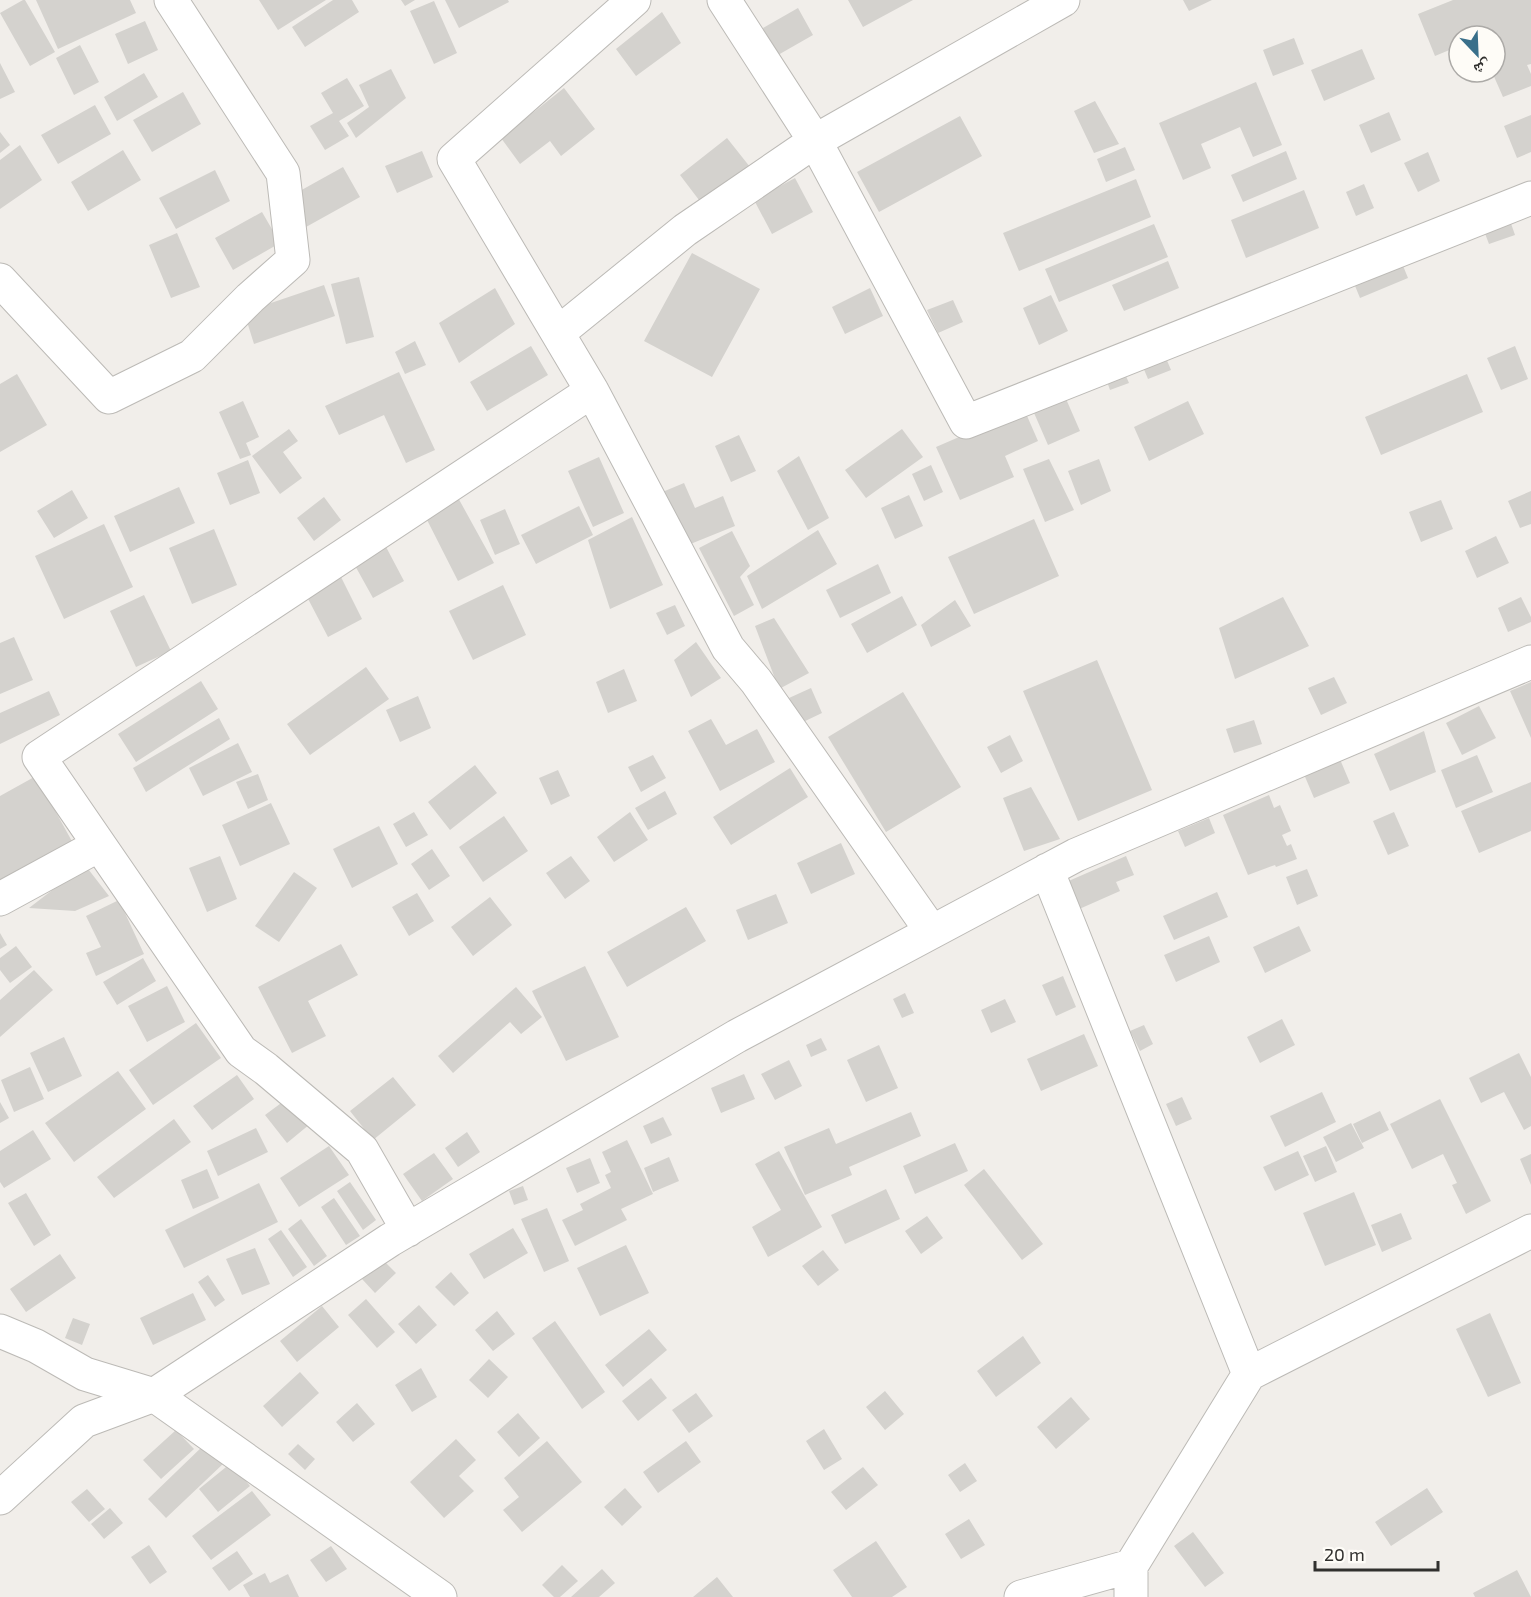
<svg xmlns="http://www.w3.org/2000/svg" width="1531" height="1597" viewBox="0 0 1531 1597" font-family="'Exo 2','Noto Naskh Arabic',sans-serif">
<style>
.building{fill:#d4d2ce}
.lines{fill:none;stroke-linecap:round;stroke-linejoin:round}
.minor-casing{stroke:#bcbab6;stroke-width:35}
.minor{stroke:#fff;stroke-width:33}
</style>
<rect width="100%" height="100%" fill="#f1eeea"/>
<path class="building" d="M 23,0 L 25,0 L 55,52 L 30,66 L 0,13 Z
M 36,0 L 130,0 L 136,13 L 58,49 Z
M 259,0 L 326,0 L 278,30 Z
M 333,0 L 352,0 L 359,12 L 305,47 L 292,27 Z
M 401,0 L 415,0 L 405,6 Z
M 445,0 L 508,0 L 509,2 L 459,28 Z
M 848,0 L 913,0 L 863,27 Z
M 1183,0 L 1212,0 L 1189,11 Z
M 1453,0 L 1531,0 L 1531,64 L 1527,65 L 1531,74 L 1531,86 L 1503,97 L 1492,72 L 1495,72 L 1495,36 L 1459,36 L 1459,46 L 1435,56 L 1418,14 Z
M 434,1 L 457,53 L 434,64 L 410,11 Z
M 798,8 L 813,35 L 778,55 L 763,28 Z
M 662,12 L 681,43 L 636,76 L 616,49 Z
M 145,21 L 158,50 L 128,64 L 115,34 Z
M 1294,38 L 1304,64 L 1273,76 L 1263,50 Z
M 80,45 L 99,82 L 74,95 L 56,58 Z
M 1362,49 L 1375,79 L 1324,101 L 1311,70 Z
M 0,63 L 15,92 L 0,99 Z
M 391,69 L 406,98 L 356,138 L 347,123 L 369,107 L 359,85 Z
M 144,73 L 158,97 L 117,121 L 104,97 Z
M 347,78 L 364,106 L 339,121 L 349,136 L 325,150 L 310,126 L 333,113 L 321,93 Z
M 1256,82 L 1282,145 L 1253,157 L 1240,127 L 1201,144 L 1211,168 L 1183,180 L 1159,123 Z
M 564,88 L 595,129 L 561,156 L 550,141 L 520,164 L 501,138 Z
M 183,92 L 201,124 L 152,152 L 133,120 Z
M 1095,101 L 1119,144 L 1094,153 L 1074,111 Z
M 95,105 L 111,134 L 58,164 L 41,135 Z
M 1389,112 L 1401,140 L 1371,153 L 1359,125 Z
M 1531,115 L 1531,152 L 1517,158 L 1504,126 Z
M 960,116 L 982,156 L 879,212 L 857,172 Z
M 0,132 L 10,145 L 0,153 Z
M 727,138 L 750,167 L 702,204 L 680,175 Z
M 20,145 L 42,180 L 0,209 L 0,160 Z
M 1125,147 L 1135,170 L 1106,182 L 1097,159 Z
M 123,150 L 141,180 L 88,211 L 71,182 Z
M 422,151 L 433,177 L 397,193 L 385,166 Z
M 1286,151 L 1297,179 L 1243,202 L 1231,175 Z
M 1428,152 L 1440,181 L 1418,192 L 1404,163 Z
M 343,167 L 360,197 L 306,227 L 289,197 Z
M 215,170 L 230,201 L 176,229 L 159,198 Z
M 795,178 L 813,212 L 772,234 L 754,200 Z
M 1136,179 L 1151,217 L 1019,271 L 1003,233 Z
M 1364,184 L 1374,208 L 1356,216 L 1346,192 Z
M 1304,190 L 1319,228 L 1246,258 L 1231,220 Z
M 262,212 L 280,243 L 233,270 L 215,238 Z
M 1507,212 L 1515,235 L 1489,244 L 1481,223 Z
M 1154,224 L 1168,257 L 1059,302 L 1045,269 Z
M 177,233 L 200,287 L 171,298 L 149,245 Z
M 692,253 L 760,289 L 712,377 L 644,341 Z
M 1399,256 L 1408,278 L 1360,298 L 1351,276 Z
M 1168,261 L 1179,288 L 1124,311 L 1112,285 Z
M 359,277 L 374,337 L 346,344 L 331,284 Z
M 324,285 L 335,316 L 254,344 L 244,312 Z
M 495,288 L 515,324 L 459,363 L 439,323 Z
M 870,288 L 883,316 L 845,334 L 832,307 Z
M 1051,295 L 1068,331 L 1039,345 L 1023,308 Z
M 953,300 L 963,322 L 938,333 L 927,310 Z
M 415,341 L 426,365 L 405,374 L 395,352 Z
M 531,346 L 548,375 L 487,411 L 470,382 Z
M 1515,346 L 1528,379 L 1501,390 L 1487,358 Z
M 1163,351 L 1171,370 L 1148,379 L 1140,360 Z
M 1122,367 L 1129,383 L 1110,390 L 1104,373 Z
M 399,372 L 435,450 L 406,463 L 384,415 L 339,435 L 325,406 Z
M 17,374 L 47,425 L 0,452 L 0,384 Z
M 1467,374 L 1483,412 L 1381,455 L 1365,417 Z
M 1063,392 L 1080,431 L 1048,445 L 1031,406 Z
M 243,401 L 259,437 L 246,443 L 251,455 L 240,459 L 219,412 Z
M 1188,401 L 1204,434 L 1149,461 L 1134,427 Z
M 1024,409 L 1038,441 L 1005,456 L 1014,477 L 960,500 L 936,447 Z
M 289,429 L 298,441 L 283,452 L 302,478 L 280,494 L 252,456 Z
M 902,429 L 923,457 L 866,498 L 845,470 Z
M 739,435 L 756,471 L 731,482 L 715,446 Z
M 799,456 L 829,518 L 808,530 L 777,471 Z
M 599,457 L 624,513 L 593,527 L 568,471 Z
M 1049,459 L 1074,510 L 1045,522 L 1023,469 Z
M 1099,459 L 1111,491 L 1081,505 L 1068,471 Z
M 248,460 L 260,493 L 230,505 L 217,473 Z
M 931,465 L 943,492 L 924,501 L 912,474 Z
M 684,483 L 695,508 L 723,496 L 735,526 L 683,547 L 660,493 Z
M 179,487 L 195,523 L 130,552 L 114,516 Z
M 72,490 L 88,518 L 54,538 L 37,511 Z
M 1531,491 L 1531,524 L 1520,528 L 1508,501 Z
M 456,494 L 494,563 L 458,581 L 424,514 Z
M 909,495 L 923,526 L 895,539 L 881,508 Z
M 324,497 L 341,520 L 314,541 L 297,518 Z
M 1441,500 L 1453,529 L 1421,542 L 1409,512 Z
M 579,506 L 593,535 L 536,564 L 521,535 Z
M 505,509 L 520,544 L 495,555 L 480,520 Z
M 632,517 L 663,585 L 610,609 L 588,540 Z
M 1034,519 L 1059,576 L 974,614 L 948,557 Z
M 104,524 L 133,587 L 64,619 L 35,556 Z
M 214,529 L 237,585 L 192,604 L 169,548 Z
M 818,530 L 837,564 L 762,609 L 747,576 Z
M 732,531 L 750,566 L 740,577 L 754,605 L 734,616 L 699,548 Z
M 1496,536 L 1509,563 L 1477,578 L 1465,551 Z
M 385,545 L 404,581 L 373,598 L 353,562 Z
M 878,564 L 891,593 L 840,618 L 826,590 Z
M 341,577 L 362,619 L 328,637 L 306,595 Z
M 503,585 L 526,635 L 473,660 L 449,611 Z
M 144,595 L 171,651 L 136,667 L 110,611 Z
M 902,596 L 917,625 L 867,653 L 851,624 Z
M 1283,597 L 1309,646 L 1235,679 L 1219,628 Z
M 1521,597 L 1531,617 L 1531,622 L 1508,632 L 1498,608 Z
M 955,600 L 971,626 L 931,647 L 921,625 Z
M 675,605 L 685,626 L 667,635 L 656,613 Z
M 774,618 L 809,673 L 779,689 L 755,626 Z
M 14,637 L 33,680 L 0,694 L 0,643 Z
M 696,642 L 721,678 L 691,697 L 674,660 Z
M 1097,660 L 1152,790 L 1078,821 L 1023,691 Z
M 366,667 L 389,699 L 310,755 L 287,724 Z
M 624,669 L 637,701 L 608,713 L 596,682 Z
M 1334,677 L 1347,703 L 1321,715 L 1308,688 Z
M 201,681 L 218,709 L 136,762 L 118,734 Z
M 1531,682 L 1531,738 L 1510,691 Z
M 811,688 L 822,713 L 801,723 L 789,698 Z
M 49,691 L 60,715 L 0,744 L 0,713 Z
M 903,692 L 961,787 L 886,832 L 828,737 Z
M 418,696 L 431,728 L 400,742 L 386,710 Z
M 1479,706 L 1496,738 L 1462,755 L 1446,723 Z
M 219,718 L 230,739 L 146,792 L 133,768 Z
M 711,719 L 726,745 L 757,729 L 775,762 L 720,791 L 688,731 Z
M 1254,720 L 1262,744 L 1234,753 L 1226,729 Z
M 1424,731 L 1436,772 L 1390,791 L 1374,754 Z
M 1010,735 L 1023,761 L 1001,773 L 987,747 Z
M 238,743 L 252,772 L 203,796 L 189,768 Z
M 653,755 L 666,778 L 641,792 L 628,767 Z
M 1477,755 L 1493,792 L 1456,808 L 1441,770 Z
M 1339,757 L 1350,783 L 1314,798 L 1303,772 Z
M 475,765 L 497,793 L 450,830 L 428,802 Z
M 790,768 L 808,797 L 731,845 L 713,817 Z
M 558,770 L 570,796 L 551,805 L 539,778 Z
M 258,774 L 268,800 L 248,809 L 236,782 Z
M 36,776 L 74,845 L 0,886 L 0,796 Z
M 1531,782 L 1531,831 L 1479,853 L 1461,811 Z
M 1031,787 L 1060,839 L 1024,851 L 1003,798 Z
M 665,791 L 677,814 L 648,830 L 635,808 Z
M 1269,795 L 1274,808 L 1280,805 L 1291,831 L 1282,835 L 1287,846 L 1291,844 L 1297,859 L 1276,867 L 1275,865 L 1248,875 L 1223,815 Z
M 271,803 L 290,844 L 240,866 L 222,825 Z
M 414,812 L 428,835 L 406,847 L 393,824 Z
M 630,812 L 648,840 L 614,862 L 597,837 Z
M 1394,812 L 1409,846 L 1388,855 L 1373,821 Z
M 504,816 L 528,851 L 483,882 L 459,847 Z
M 1209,818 L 1215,833 L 1185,847 L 1178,831 Z
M 379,826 L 398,864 L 352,888 L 333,849 Z
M 841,843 L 855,874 L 811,894 L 797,863 Z
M 432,849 L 450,876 L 429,890 L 411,864 Z
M 220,856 L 237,899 L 207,912 L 189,868 Z
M 571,856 L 590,881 L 565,899 L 546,873 Z
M 1126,856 L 1134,875 L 1116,882 L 1120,891 L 1077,910 L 1064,883 Z
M 85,865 L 109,896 L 75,911 L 29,908 Z
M 1307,869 L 1318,896 L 1297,905 L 1286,877 Z
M 294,872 L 317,888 L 279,942 L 255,926 Z
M 1217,892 L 1228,917 L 1174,940 L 1163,916 Z
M 417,893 L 434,921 L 409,936 L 392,907 Z
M 776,894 L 788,923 L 748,940 L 736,910 Z
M 490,897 L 512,925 L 473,956 L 451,927 Z
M 119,900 L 144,954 L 96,976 L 86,953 L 101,947 L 86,916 Z
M 686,907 L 706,941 L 627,987 L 607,952 Z
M 1299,926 L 1311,951 L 1265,973 L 1253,947 Z
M 0,933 L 7,945 L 0,949 Z
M 1209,936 L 1220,962 L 1176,982 L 1164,955 Z
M 341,944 L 358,975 L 308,1001 L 326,1036 L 292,1053 L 258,987 Z
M 16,946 L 32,967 L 10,983 L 0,970 L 0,958 Z
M 143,958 L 156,981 L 117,1005 L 103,982 Z
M 585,966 L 619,1037 L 566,1061 L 532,991 Z
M 34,970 L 53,990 L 0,1037 L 0,1000 Z
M 1063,976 L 1076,1007 L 1056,1016 L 1042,985 Z
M 167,986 L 185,1022 L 147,1042 L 128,1006 Z
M 516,987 L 542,1017 L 521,1034 L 510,1022 L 453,1073 L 438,1056 Z
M 905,993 L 914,1013 L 902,1018 L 893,999 Z
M 1005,999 L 1016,1022 L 991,1033 L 981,1010 Z
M 1282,1019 L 1295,1045 L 1260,1063 L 1247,1037 Z
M 196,1023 L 221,1058 L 153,1105 L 129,1070 Z
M 1144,1025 L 1153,1044 L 1140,1051 L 1130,1031 Z
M 1084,1034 L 1098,1066 L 1041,1091 L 1027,1059 Z
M 64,1037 L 82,1076 L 48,1092 L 30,1053 Z
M 821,1038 L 827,1050 L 811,1057 L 806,1045 Z
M 879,1045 L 898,1088 L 866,1102 L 847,1060 Z
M 1519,1053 L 1531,1077 L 1531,1126 L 1524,1130 L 1504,1092 L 1481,1103 L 1469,1078 Z
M 789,1060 L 802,1086 L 775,1100 L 761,1074 Z
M 30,1067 L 44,1099 L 14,1112 L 1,1080 Z
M 118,1071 L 146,1109 L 74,1162 L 45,1123 Z
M 744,1074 L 755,1099 L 721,1113 L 711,1088 Z
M 237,1075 L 254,1099 L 212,1130 L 193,1106 Z
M 393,1077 L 416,1105 L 373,1140 L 350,1111 Z
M 1322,1092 L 1336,1122 L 1285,1147 L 1270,1116 Z
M 1182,1097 L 1192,1119 L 1176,1126 L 1166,1104 Z
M 288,1098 L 310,1124 L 287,1143 L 265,1115 Z
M 1440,1099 L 1491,1201 L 1466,1214 L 1452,1185 L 1457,1183 L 1443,1154 L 1412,1169 L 1390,1124 Z
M 0,1102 L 9,1118 L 0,1123 Z
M 1380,1111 L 1389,1130 L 1362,1143 L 1353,1124 Z
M 911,1112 L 921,1136 L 849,1167 L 852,1175 L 805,1195 L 784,1147 L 829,1128 L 836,1144 Z
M 663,1117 L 672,1135 L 651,1144 L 643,1126 Z
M 174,1119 L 191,1142 L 114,1198 L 97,1177 Z
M 1351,1123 L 1364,1148 L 1336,1162 L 1323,1137 Z
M 256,1128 L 268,1152 L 218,1176 L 207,1151 Z
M 33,1130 L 51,1159 L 4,1188 L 0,1182 L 0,1151 Z
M 467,1132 L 480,1152 L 458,1167 L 445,1148 Z
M 627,1140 L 653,1194 L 621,1209 L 627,1220 L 575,1246 L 562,1220 L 583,1210 L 580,1204 L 611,1188 L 605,1175 L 611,1172 L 602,1152 Z
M 955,1143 L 968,1171 L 915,1194 L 903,1166 Z
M 329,1146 L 349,1175 L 299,1207 L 280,1178 Z
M 1326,1146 L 1337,1172 L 1315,1182 L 1303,1156 Z
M 779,1151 L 822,1227 L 768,1257 L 752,1227 L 781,1210 L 755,1164 Z
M 1298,1151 L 1309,1175 L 1275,1191 L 1263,1167 Z
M 434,1153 L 453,1179 L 422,1201 L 403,1174 Z
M 1531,1154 L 1531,1185 L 1520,1159 Z
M 669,1157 L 679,1181 L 653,1192 L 644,1168 Z
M 590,1158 L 600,1183 L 577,1193 L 566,1168 Z
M 207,1169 L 219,1198 L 193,1209 L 181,1180 Z
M 984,1169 L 1043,1244 L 1022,1260 L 964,1185 Z
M 350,1182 L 376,1220 L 363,1230 L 337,1191 Z
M 259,1183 L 278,1222 L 184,1268 L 165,1230 Z
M 523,1186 L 528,1200 L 514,1205 L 509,1191 Z
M 886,1189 L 900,1219 L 845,1244 L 831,1215 Z
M 1354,1192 L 1376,1245 L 1325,1266 L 1303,1213 Z
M 26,1193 L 51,1235 L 34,1246 L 8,1203 Z
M 334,1198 L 360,1236 L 346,1245 L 321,1207 Z
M 547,1208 L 569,1261 L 544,1272 L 521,1219 Z
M 1401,1213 L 1412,1239 L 1382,1252 L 1371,1225 Z
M 927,1216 L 943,1238 L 921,1254 L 905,1231 Z
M 301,1219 L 327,1256 L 314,1266 L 288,1229 Z
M 513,1228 L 528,1253 L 484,1279 L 469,1254 Z
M 281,1230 L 307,1267 L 293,1277 L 268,1239 Z
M 626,1245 L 649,1293 L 600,1316 L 577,1268 Z
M 255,1248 L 270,1284 L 242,1295 L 226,1259 Z
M 823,1250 L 839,1270 L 818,1286 L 802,1266 Z
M 60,1254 L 76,1278 L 26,1312 L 10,1289 Z
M 383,1260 L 396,1273 L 375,1293 L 362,1279 Z
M 451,1272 L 469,1293 L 454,1306 L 435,1287 Z
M 208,1275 L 225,1300 L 215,1307 L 198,1282 Z
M 193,1293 L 206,1320 L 153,1345 L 140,1318 Z
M 366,1299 L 395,1332 L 377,1348 L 348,1315 Z
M 419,1305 L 437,1325 L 416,1344 L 398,1324 Z
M 322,1306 L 339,1327 L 297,1362 L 280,1341 Z
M 497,1311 L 515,1334 L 493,1351 L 475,1330 Z
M 1490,1313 L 1521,1383 L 1488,1397 L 1456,1329 Z
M 73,1318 L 90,1324 L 82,1345 L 65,1338 Z
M 555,1321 L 605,1392 L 582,1409 L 532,1338 Z
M 649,1329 L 667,1350 L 623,1387 L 605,1365 Z
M 1023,1336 L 1041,1363 L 996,1397 L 977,1371 Z
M 489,1359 L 508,1377 L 488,1398 L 469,1380 Z
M 421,1368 L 437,1397 L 412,1412 L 395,1385 Z
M 300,1372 L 319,1393 L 282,1427 L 263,1406 Z
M 651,1378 L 667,1398 L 638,1421 L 622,1401 Z
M 885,1391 L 904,1414 L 885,1430 L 866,1407 Z
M 696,1393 L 713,1416 L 689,1433 L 672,1410 Z
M 1071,1397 L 1090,1419 L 1056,1449 L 1037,1427 Z
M 357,1403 L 375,1424 L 353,1442 L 336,1422 Z
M 518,1413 L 540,1438 L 519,1457 L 497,1432 Z
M 824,1429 L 842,1459 L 824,1470 L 806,1441 Z
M 176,1430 L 194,1449 L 161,1479 L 143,1460 Z
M 456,1439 L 476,1460 L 459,1476 L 474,1491 L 444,1518 L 410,1482 Z
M 547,1441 L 582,1482 L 522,1532 L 503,1510 L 519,1497 L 504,1478 Z
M 686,1441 L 701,1462 L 658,1493 L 643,1472 Z
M 205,1444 L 224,1463 L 166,1518 L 148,1499 Z
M 298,1444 L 315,1459 L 305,1470 L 288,1454 Z
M 231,1463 L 250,1486 L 218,1512 L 199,1489 Z
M 965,1463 L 977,1481 L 960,1492 L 948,1475 Z
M 863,1467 L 878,1485 L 846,1510 L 831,1492 Z
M 625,1488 L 642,1507 L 622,1526 L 604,1507 Z
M 1427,1488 L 1443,1512 L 1391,1546 L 1375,1522 Z
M 87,1489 L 105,1509 L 89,1522 L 71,1502 Z
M 252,1491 L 271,1515 L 211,1560 L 192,1536 Z
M 110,1508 L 123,1523 L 104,1539 L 91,1524 Z
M 969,1519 L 985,1545 L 961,1559 L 945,1534 Z
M 1193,1532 L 1224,1573 L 1205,1587 L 1174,1546 Z
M 876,1541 L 907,1587 L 892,1597 L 852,1597 L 833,1570 Z
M 149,1545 L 167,1572 L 150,1584 L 131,1557 Z
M 331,1546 L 347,1569 L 326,1582 L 310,1560 Z
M 237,1551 L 253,1574 L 229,1591 L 212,1568 Z
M 562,1565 L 578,1581 L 560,1597 L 554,1597 L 542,1585 Z
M 602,1569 L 615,1583 L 599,1597 L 571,1597 Z
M 1517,1570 L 1531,1597 L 1475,1597 L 1473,1593 Z
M 265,1573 L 270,1583 L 288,1574 L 299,1597 L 250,1597 L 243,1585 Z
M 717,1577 L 733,1597 L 693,1597 Z"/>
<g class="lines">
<defs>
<path id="minor" d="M 634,0 L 454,159 L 592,391 L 728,648 L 756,681 L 932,932
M 724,0 L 815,141 L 966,422 L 1531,198
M 0,280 L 109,397 L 192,356 L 250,298 L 293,260 L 283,173 L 171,0
M 558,333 L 685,230 L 815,141 L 1063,0
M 1047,870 L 1249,1374
M 0,899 L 99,845
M 408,1230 L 362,1150 L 266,1069 L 241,1051 L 39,757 L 592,391
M 0,1331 L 36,1346 L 85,1374 L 154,1395 L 440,1597
M 0,1498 L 84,1421 L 154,1395 L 390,1240 L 737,1036 L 1076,855 L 1531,662
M 1021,1597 L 1131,1566
M 1131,1597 L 1131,1566 L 1249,1374 L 1531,1231"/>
</defs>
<use href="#minor" class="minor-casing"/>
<use href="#minor" class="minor"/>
</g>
<g transform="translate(1477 54) rotate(157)"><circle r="28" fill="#fefcf7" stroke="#acaaa7" stroke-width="1.5"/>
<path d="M0-4.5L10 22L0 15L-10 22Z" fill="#396f8a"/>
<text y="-9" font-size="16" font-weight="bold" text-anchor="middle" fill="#31302e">ش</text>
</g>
<path d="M1315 1561v9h123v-9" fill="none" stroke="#31302e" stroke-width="3"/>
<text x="1324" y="1561" font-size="18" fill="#31302e" stroke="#fefcf7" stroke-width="4.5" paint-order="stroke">20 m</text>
</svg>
